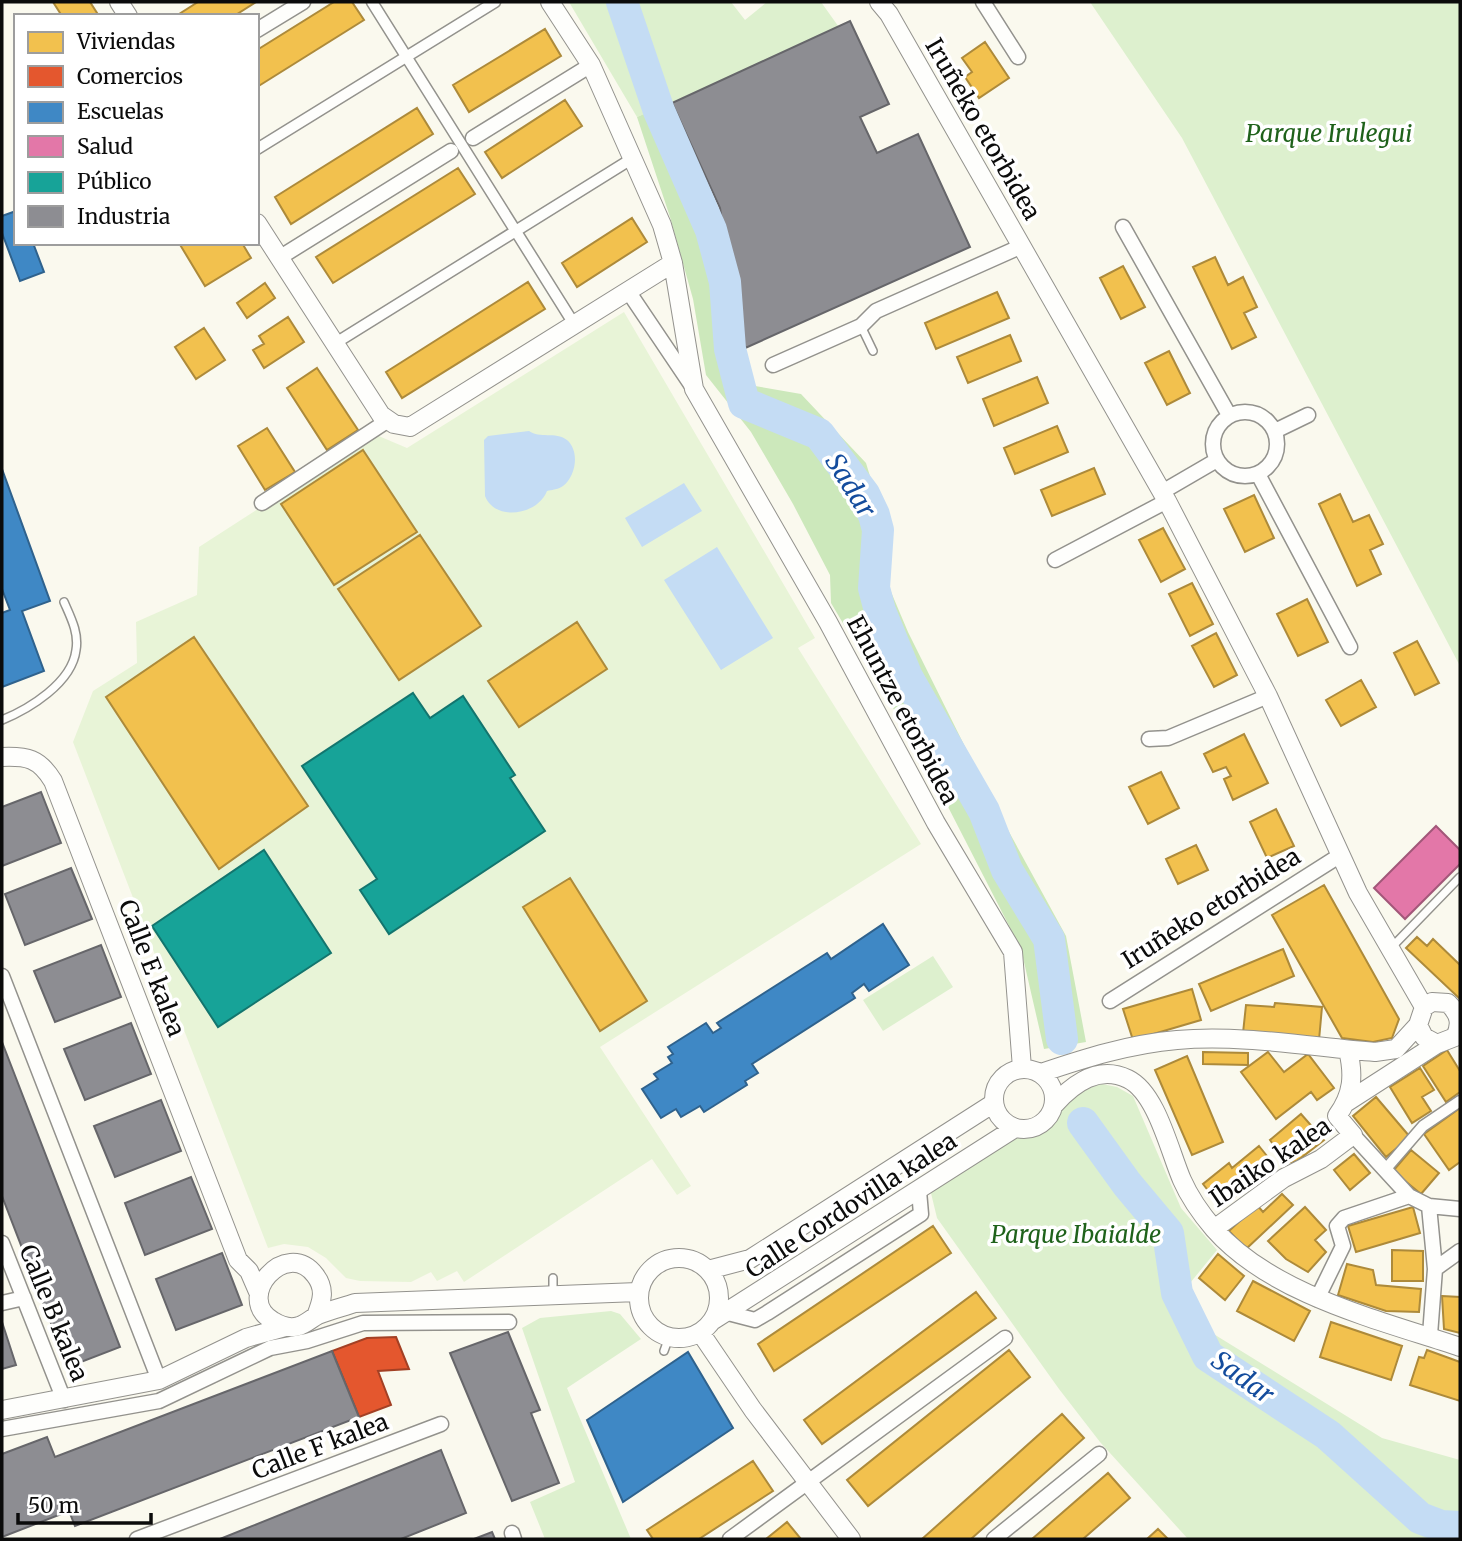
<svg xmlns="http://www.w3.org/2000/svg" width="1462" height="1541" viewBox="0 0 1462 1541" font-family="Merriweather,serif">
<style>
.green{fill:#ddf0ce}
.forest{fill:#cce8bb}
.pitch{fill:#e8f4d7}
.water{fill:#c4dcf4}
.homes{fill:#f2c14e;stroke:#ad8a3a;stroke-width:2}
.shops{fill:#e4572e;stroke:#a34024;stroke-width:2}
.schools{fill:#3f88c5;stroke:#2f628d;stroke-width:2}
.health{fill:#e377a8;stroke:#a25779;stroke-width:2}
.public{fill:#17a398;stroke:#13756e;stroke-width:2}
.industry{fill:#8d8d92;stroke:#66666a;stroke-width:2}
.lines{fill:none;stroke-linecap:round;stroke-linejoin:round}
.river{stroke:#c4dcf4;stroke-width:32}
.service-casing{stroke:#93928d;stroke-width:10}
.pedestrian-casing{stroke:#93928d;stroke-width:13}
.minor-casing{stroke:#93928d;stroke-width:17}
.tertiary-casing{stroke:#93928d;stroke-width:20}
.service{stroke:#fefefc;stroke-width:7}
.pedestrian{stroke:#fefefc;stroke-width:10}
.minor{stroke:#fefefc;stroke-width:14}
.tertiary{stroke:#fefefc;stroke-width:18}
.labels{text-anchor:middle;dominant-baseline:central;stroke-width:7;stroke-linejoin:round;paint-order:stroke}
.street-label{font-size:24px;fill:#0b0b0b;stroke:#fff}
.park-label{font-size:24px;font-style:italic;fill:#1f621b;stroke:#fff}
.water-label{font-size:26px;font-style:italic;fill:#144c9d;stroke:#fff}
</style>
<rect width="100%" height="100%" fill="#faf9ee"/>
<path class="green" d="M 569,2 L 731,2 L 745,20 L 767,2 L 821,2 L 841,30 L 637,117 Z
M 1090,2 L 1460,2 L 1460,666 L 1182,138 Z
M 933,956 L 953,987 L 883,1031 L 863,1000 Z
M 1102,1084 L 1117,1087 L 1133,1096 L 1181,1208 L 1217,1250 L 1186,1288 L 1192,1314 L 1212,1333 L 1382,1438 L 1460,1460 L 1460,1539 L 1188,1539 L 1100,1442 L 1059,1389 L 937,1218 L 930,1189 L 1015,1137 L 1048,1130 C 1063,1106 1073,1092 1102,1084 Z
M 611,1311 L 620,1314 L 641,1339 L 567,1388 L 631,1539 L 545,1539 L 530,1502 L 575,1482 L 522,1328 L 540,1318 Z"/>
<path class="forest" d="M 667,104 L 710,209 L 728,281 L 737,348 L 749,385 L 801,394 L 866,463 L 885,526 L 880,566 L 908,632 L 991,799 L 1066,936 L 1086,1042 L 1044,1049 L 1021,949 L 925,762 L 831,603 L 830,575 L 793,504 L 751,432 L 706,375 L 693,299 L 670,217 L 637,117 Z"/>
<path class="pitch" d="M 624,312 L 815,638 L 798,648 L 921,844 L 600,1047 L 691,1186 L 677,1195 L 652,1159 L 464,1282 L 457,1271 L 437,1281 L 431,1272 L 411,1282 L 360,1281 L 346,1278 L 326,1258 L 308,1247 L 284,1244 L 268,1248 L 73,742 L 93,691 L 137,663 L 136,622 L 197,595 L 199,547 L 374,434 L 407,448 Z"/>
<path class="water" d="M 529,431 C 540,439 555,431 567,440 C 580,451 576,476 563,486 C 559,489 552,490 547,491 C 538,515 495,522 485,496 L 484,440 L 488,436 Z
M 684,483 L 702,511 L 642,547 L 625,518 Z
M 717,547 L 773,638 L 721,670 L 664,580 Z"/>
<path class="homes" d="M 53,2 L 90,2 L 99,16 L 62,16 Z
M 198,2 L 256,2 L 234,16 L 176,16 Z
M 334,2 L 352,2 L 364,20 L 257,87 L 257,50 Z
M 545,29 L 561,56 L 469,112 L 453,85 Z
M 985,42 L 1009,78 L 979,98 L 965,77 L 972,72 L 962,58 Z
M 565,100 L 582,126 L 502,178 L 485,152 Z
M 417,108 L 433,134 L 291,224 L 275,197 Z
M 458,168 L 475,194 L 333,283 L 316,257 Z
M 632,218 L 647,242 L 577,287 L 562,263 Z
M 179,243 L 242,243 L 251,258 L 205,286 Z
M 1215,257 L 1228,285 L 1243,277 L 1257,307 L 1244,313 L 1256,337 L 1232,349 L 1193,267 Z
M 1123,266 L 1145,307 L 1121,319 L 1100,278 Z
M 528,282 L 545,309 L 402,398 L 386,372 Z
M 265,283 L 275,298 L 247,318 L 237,303 Z
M 997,292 L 1009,318 L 936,349 L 925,323 Z
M 288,317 L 304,342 L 264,368 L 253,350 L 264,344 L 259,336 Z
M 204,328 L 225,360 L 196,379 L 175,347 Z
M 1010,335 L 1021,361 L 968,383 L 957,357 Z
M 1169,351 L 1190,393 L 1167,405 L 1145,363 Z
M 317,368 L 358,430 L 327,450 L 287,388 Z
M 1037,377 L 1048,403 L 994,426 L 983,399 Z
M 1057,426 L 1068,452 L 1015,474 L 1004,448 Z
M 267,428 L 295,472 L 265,490 L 238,446 Z
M 363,450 L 417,532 L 334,585 L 281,504 Z
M 1094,468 L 1105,494 L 1052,516 L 1041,490 Z
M 1340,494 L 1353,522 L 1369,515 L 1383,544 L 1370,550 L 1381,574 L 1357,586 L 1319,504 Z
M 1254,495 L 1274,538 L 1245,552 L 1224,509 Z
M 1163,528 L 1185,569 L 1161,582 L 1139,540 Z
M 420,535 L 481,626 L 399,680 L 338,589 Z
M 1192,583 L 1213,624 L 1190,636 L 1169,594 Z
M 1307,599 L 1328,642 L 1298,656 L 1277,614 Z
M 577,622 L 607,669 L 519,727 L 488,681 Z
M 1216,633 L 1237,675 L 1214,687 L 1192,646 Z
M 194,637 L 308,806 L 219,869 L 106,697 Z
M 1417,641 L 1439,683 L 1415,695 L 1394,653 Z
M 1361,680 L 1376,707 L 1341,726 L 1326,700 Z
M 1244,734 L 1268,783 L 1233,800 L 1224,779 L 1231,776 L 1226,767 L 1213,772 L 1204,754 Z
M 1161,772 L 1179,808 L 1148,824 L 1129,787 Z
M 1276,809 L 1294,846 L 1267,858 L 1250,822 Z
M 1196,845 L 1208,870 L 1178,884 L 1166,859 Z
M 570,878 L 647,1001 L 600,1031 L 523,907 Z
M 1324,885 L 1399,1019 L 1392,1038 L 1373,1042 L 1342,1038 L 1272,915 Z
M 1417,937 L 1427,946 L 1433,939 L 1460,965 L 1460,999 L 1406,948 Z
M 1283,949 L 1294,976 L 1211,1011 L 1199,984 Z
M 1192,989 L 1201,1020 L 1133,1040 L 1123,1009 Z
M 1275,1003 L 1322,1007 L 1319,1040 L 1243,1033 L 1246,1005 L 1274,1007 Z
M 1447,1050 L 1460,1071 L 1460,1092 L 1446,1102 L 1423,1066 Z
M 1203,1052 L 1248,1053 L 1248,1065 L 1203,1064 Z
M 1268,1052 L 1284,1072 L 1308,1054 L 1334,1088 L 1317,1100 L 1311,1092 L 1276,1119 L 1241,1072 Z
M 1187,1056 L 1223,1142 L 1192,1155 L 1155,1070 Z
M 1420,1068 L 1434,1090 L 1422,1097 L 1431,1111 L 1412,1123 L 1390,1087 Z
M 1376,1097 L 1410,1137 L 1386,1157 L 1353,1116 Z
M 1460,1108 L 1460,1162 L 1449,1170 L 1424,1134 Z
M 1301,1114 L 1324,1140 L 1297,1161 L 1287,1163 L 1270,1140 Z
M 1259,1146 L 1275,1166 L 1221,1207 L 1203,1184 L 1229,1163 L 1232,1168 Z
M 1411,1150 L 1439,1173 L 1421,1194 L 1393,1171 Z
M 1354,1154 L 1370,1173 L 1350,1190 L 1334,1170 Z
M 1282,1194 L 1293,1205 L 1246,1249 L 1229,1231 L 1257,1205 L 1263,1212 Z
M 1305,1207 L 1326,1230 L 1315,1240 L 1326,1252 L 1308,1272 L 1286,1259 L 1268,1241 Z
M 1413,1207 L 1420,1233 L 1356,1252 L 1348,1226 Z
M 933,1226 L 951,1253 L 774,1371 L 758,1344 Z
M 1392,1250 L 1423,1251 L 1423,1281 L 1392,1281 Z
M 1218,1254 L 1244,1276 L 1225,1300 L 1199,1278 Z
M 1347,1264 L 1373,1270 L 1376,1285 L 1421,1289 L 1419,1312 L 1386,1311 L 1338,1295 Z
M 1253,1281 L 1310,1311 L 1294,1341 L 1237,1311 Z
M 976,1292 L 996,1318 L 822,1444 L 804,1420 Z
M 1442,1296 L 1460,1297 L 1460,1333 L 1444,1329 Z
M 1331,1322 L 1402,1346 L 1391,1380 L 1320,1357 Z
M 1009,1350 L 1030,1377 L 868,1506 L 847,1480 Z
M 1427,1350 L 1460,1362 L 1460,1401 L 1410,1385 L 1419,1357 L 1424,1358 Z
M 1062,1414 L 1084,1438 L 971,1539 L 922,1539 Z
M 753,1461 L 773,1491 L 699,1539 L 653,1539 L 647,1530 Z
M 1108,1473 L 1130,1498 L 1083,1539 L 1032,1539 Z
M 787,1522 L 801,1539 L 766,1539 Z
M 1158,1529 L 1168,1539 L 1147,1539 Z"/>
<path class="shops" d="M 396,1337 L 409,1369 L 378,1371 L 391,1405 L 359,1417 L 332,1351 L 367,1338 Z"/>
<path class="schools" d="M 16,211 L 16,243 L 33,243 L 44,272 L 20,281 L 2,233 L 2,216 Z
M 2,469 L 50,601 L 22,611 L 44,671 L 2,687 L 2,613 L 10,610 L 2,589 Z
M 883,924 L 909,965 L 869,991 L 864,984 L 852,993 L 855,998 L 752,1064 L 758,1073 L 745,1081 L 747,1085 L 704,1112 L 700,1106 L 681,1117 L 676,1109 L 661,1118 L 642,1089 L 658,1079 L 654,1074 L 672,1063 L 668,1057 L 673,1054 L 668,1047 L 706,1023 L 713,1033 L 721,1028 L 717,1023 L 827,953 L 831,959 Z
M 688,1352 L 733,1428 L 623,1502 L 587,1420 Z"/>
<path class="health" d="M 1436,826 L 1460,850 L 1460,864 L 1405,919 L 1374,888 Z"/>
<path class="public" d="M 413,693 L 430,718 L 463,696 L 515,775 L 510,778 L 545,831 L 389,934 L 360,890 L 377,879 L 302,766 Z
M 264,850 L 331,953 L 218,1027 L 152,926 Z"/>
<path class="industry" d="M 850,21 L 889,104 L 860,117 L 877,153 L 918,134 L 970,247 L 743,349 L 720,208 L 672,103 Z
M 41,792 L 61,843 L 2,866 L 2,807 Z
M 71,868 L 92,919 L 25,945 L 5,894 Z
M 101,945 L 121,997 L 55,1022 L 34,971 Z
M 131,1023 L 151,1074 L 85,1100 L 64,1049 Z
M 2,1042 L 120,1347 L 68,1367 L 2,1196 Z
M 161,1100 L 181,1151 L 115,1177 L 94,1126 Z
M 191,1177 L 212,1229 L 145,1255 L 125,1203 Z
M 222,1253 L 242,1305 L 176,1330 L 156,1279 Z
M 2,1322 L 16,1365 L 2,1369 Z
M 508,1332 L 540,1410 L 531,1413 L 559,1483 L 512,1501 L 450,1353 Z
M 332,1351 L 359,1417 L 75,1526 L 69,1511 L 2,1537 L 2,1454 L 47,1437 L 55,1457 Z
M 441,1450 L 466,1513 L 401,1539 L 220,1539 Z
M 492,1532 L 495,1539 L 474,1539 Z"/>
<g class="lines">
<path class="river" d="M 622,2 L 659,111 L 711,230 L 725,282 L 730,349 L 744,403 L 819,434 L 864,494 L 874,515 L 878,530 L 874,588 L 880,611 L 907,677 L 984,811 L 1007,870 L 1049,939 L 1062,1039
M 1083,1123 L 1127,1184 L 1168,1233 L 1177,1293 L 1208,1356 L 1328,1435 L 1420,1518 L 1441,1526 L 1460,1527"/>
<defs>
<path id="service" d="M 861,326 L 873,351
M 2,720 C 29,709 72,683 76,650 C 79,633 71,618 64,602
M 1390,949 L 1460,877
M 553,1278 L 553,1293
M 664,1351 L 669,1337"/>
<path id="pedestrian" d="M 372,2 L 574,324
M 257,149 L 495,2
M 334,344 L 633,158
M 1384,1171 L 1423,1126 L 1460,1101"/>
<path id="minor" d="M 983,2 L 1018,57
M 257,30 L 303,2
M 473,138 L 591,65
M 1123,227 L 1229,415
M 279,258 L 451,151
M 628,291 L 694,389
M 773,365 L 861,326 L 876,311 L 1022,246
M1213 444a32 32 0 1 1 64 0a32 32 0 1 1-64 0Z
M 1275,431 L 1308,415
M 1258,474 L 1350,647
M 1162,492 L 1217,460
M 262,503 L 387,421
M 1055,560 L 1167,501
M 1149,739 L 1168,738 L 1268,696
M 2,976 L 159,1380
M 1110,1001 L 1339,856
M 1353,1135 L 1409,1196 L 1429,1206 L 1460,1209
M 1429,1206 L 1435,1269 L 1430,1335
M 2,1243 L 64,1400
M 1435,1269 L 1460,1251
M 1317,1299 L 1343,1246 L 1337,1226 L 1344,1218 L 1409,1196
M 2,1303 L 24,1298
M 728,1313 L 755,1320 L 767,1313 L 921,1214 L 919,1191
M 2,1429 L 159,1401 L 270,1348 L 307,1341 L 363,1323 L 509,1322
M 512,1533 L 514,1539
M 137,1539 L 441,1424
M 730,1539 L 1005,1338
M 994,1539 L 1099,1454"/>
<path id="tertiary" d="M 119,2 L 128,16
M 550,2 L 591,65 L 662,225 L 673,263 L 694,389 L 828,622 L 936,823 L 1013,952 L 1022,1068
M 879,2 L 889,14 L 1167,501 L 1268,696 L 1358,893 L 1424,1007
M 257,223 L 381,415 L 394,424 L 410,427 L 673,263
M 2,757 C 27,756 39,758 53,781 L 238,1260 L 249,1271 L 259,1294
M994 1099a30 30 0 1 1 60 0a30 30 0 1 1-60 0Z
M 1041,1073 C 1085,1058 1130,1044 1177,1040 C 1240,1034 1312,1047 1375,1052 L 1396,1049 L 1418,1025 L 1424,1007 L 1432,1002 L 1448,1003 C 1459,1014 1462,1023 1455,1037 L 1437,1044 L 1424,1037 L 1418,1025
M 1347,1102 L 1437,1044
M 1055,1104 C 1074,1083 1099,1065 1128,1079 C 1157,1093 1170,1153 1182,1180 C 1189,1196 1203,1216 1214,1229 C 1272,1295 1380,1320 1460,1347
M 1214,1229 L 1284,1178 L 1321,1159 L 1353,1135 L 1337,1116 C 1353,1094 1354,1075 1348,1050
M639 1298a40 40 0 1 1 80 0a40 40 0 1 1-80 0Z
M 708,1270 L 750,1259 L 994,1103
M 316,1316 C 322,1301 326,1289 315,1275 C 286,1237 233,1298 273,1321 C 281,1326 290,1329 299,1326 C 306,1324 312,1318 318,1315 C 330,1310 343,1307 355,1303 L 638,1292
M 712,1321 L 1015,1128
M 700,1332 L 753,1410 L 851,1539
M 2,1410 L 159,1380 L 246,1338 L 285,1327"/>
</defs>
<use href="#service" class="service-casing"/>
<use href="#pedestrian" class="pedestrian-casing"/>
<use href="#minor" class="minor-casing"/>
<use href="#tertiary" class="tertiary-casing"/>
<use href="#service" class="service"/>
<use href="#pedestrian" class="pedestrian"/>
<use href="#minor" class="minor"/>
<use href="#tertiary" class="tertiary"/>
</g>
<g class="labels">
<g class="street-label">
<text transform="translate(983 129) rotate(60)">Iruñeko etorbidea</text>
<text transform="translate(903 710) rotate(62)">Ehuntze etorbidea</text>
<text transform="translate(1211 908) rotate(-32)">Iruñeko etorbidea</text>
<text transform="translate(152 968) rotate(69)">Calle E kalea</text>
<text transform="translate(1270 1162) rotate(-34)">Ibaiko kalea</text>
<text transform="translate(851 1205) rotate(-33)">Calle Cordovilla kalea</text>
<text transform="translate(54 1313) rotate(68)">Calle B kalea</text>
<text transform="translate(320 1446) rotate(-21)">Calle F kalea</text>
</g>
<g class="park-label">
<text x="1329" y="133">Parque Irulegui</text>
<text x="1076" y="1234">Parque Ibaialde</text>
</g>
<g class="water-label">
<text transform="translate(851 485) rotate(58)">Sadar</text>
<text transform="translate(1243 1377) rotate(36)">Sadar</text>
</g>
</g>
<rect width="1462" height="1541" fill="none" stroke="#0b0b0b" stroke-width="7"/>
<rect x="14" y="14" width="245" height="231" fill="#ffffff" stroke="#9d9d9d" stroke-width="2"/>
<rect x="28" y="32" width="35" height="21" fill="#f2c14e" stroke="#9d9d9d" stroke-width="2"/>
<text x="77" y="49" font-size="21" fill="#0b0b0b">Viviendas</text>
<rect x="28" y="66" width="35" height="21" fill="#e4572e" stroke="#9d9d9d" stroke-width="2"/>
<text x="77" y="84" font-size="21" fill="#0b0b0b">Comercios</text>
<rect x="28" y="102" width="35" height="21" fill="#3f88c5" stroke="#9d9d9d" stroke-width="2"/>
<text x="77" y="119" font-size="21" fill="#0b0b0b">Escuelas</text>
<rect x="28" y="136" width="35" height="21" fill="#e377a8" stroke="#9d9d9d" stroke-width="2"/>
<text x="77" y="154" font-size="21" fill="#0b0b0b">Salud</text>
<rect x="28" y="172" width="35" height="21" fill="#17a398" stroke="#9d9d9d" stroke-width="2"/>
<text x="77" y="189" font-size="21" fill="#0b0b0b">Público</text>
<rect x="28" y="206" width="35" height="21" fill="#8d8d92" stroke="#9d9d9d" stroke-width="2"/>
<text x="77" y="224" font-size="21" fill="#0b0b0b">Industria</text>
<path d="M18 1513v10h133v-10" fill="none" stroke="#0b0b0b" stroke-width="3.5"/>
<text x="28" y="1513" font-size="21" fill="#0b0b0b" stroke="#ffffff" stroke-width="5" paint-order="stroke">50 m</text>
</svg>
